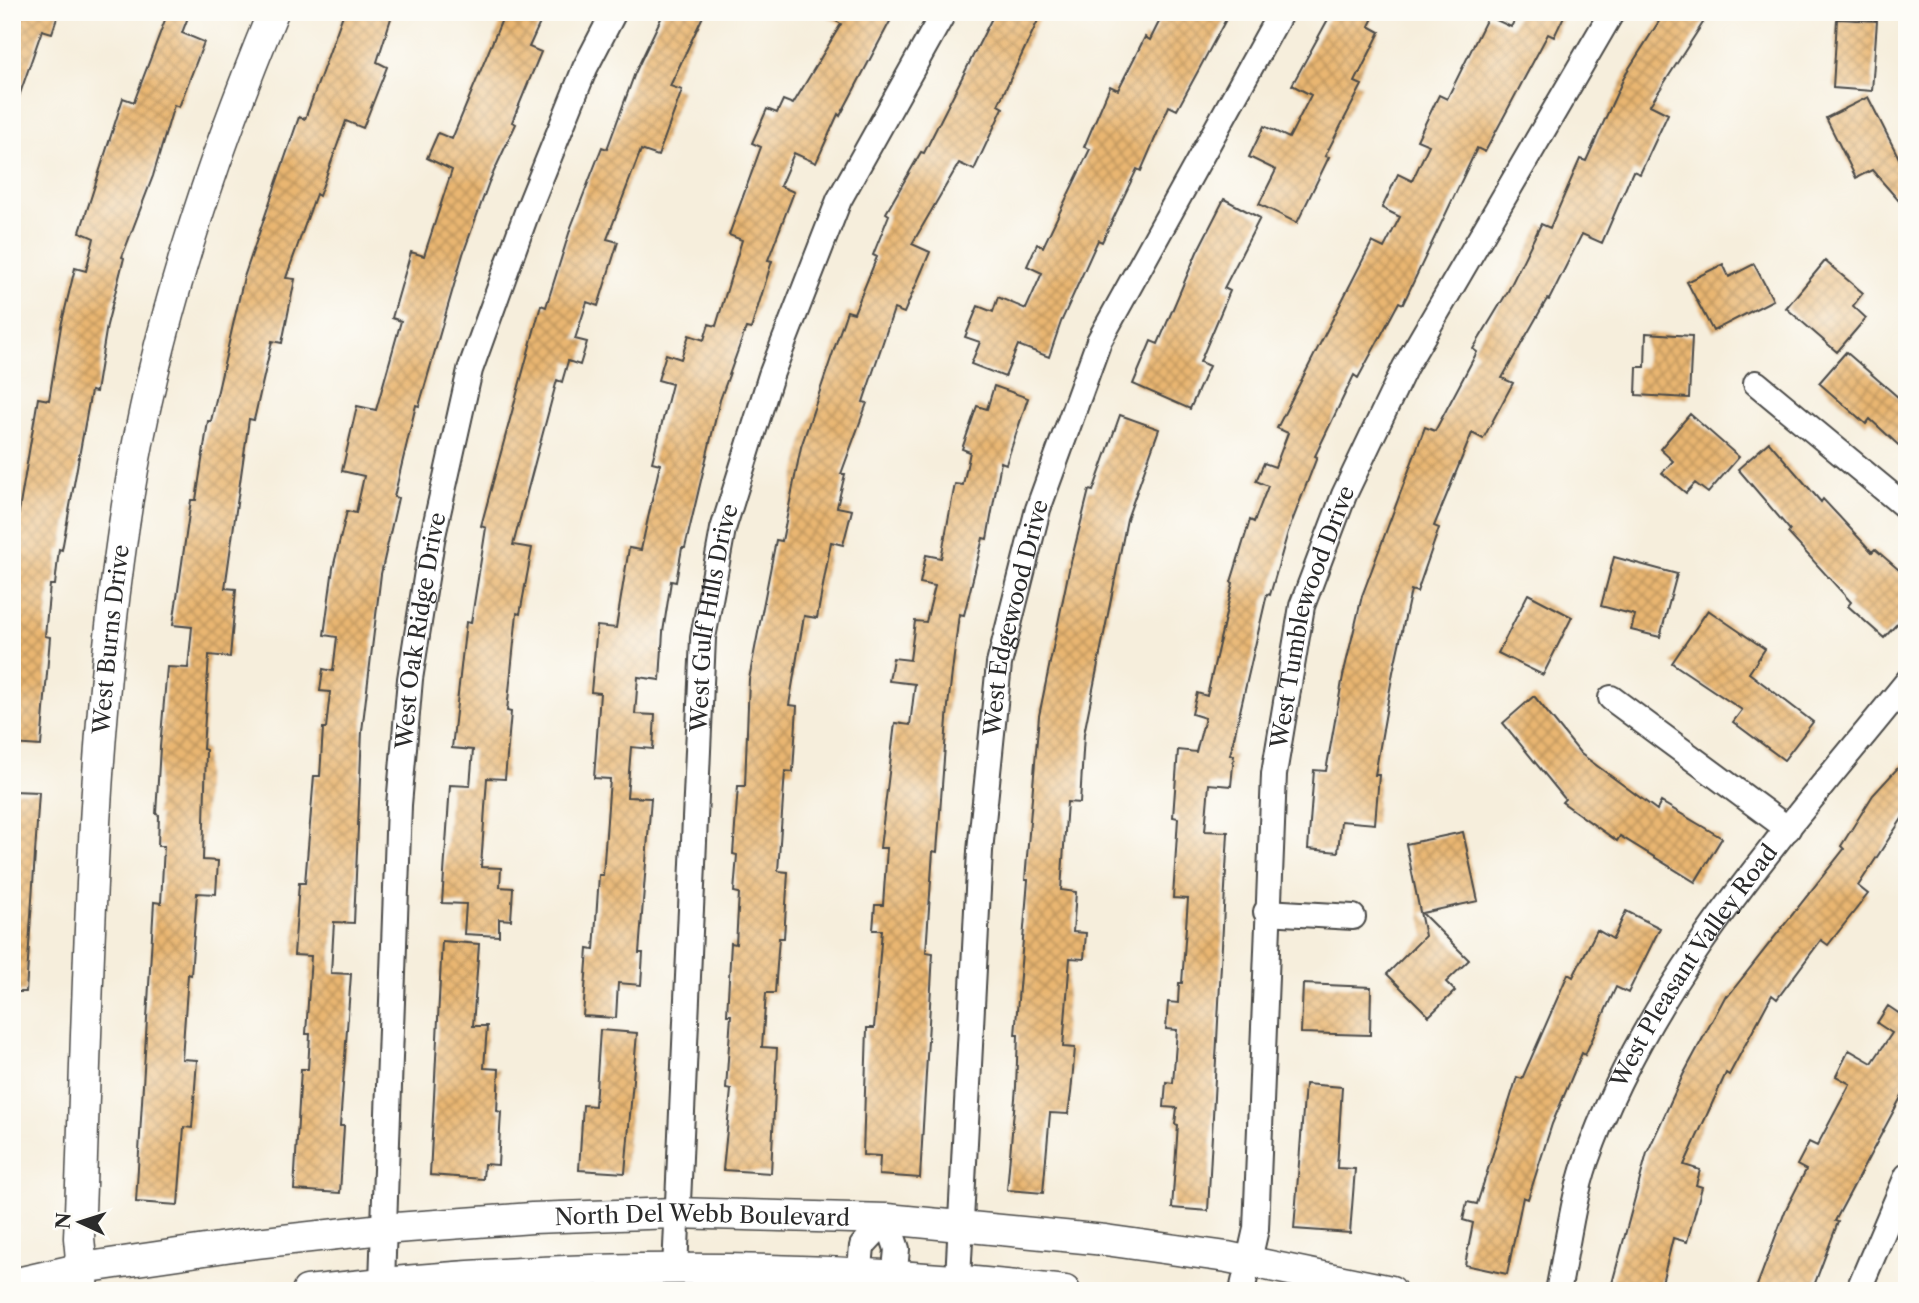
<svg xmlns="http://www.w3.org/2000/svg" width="1919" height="1303" viewBox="0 0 1919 1303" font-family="'Libre Caslon Text',serif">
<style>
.building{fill:url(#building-cross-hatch)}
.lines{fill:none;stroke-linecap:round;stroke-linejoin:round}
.minor-casing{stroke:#494846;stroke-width:28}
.tertiary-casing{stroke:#494846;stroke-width:33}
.minor{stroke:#fff;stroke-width:24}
.tertiary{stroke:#fff;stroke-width:30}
.labels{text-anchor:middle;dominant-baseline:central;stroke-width:5;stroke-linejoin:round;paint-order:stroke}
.street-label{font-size:23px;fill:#2b2b2b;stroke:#fdfcf7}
</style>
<defs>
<pattern id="building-cross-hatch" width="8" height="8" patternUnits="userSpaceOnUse" patternTransform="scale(1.75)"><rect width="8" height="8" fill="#e9b671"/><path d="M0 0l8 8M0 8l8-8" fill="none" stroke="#bd945d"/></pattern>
</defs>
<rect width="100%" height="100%" fill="#fdfcf7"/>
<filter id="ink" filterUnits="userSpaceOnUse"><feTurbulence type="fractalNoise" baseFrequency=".0143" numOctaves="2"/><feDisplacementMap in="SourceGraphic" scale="14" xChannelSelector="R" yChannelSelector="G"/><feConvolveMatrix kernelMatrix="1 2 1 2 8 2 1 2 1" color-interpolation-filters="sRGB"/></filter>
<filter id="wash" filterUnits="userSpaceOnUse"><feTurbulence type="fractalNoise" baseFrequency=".00686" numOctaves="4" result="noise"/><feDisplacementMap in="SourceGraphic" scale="28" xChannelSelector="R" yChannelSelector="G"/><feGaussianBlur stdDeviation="1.57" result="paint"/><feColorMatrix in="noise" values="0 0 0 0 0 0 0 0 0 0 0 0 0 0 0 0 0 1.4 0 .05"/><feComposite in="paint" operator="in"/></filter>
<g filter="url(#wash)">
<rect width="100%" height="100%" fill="#f6eedc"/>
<g id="blocks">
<path class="building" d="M 12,12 L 59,12 L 52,33 L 42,30 L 15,108 L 12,108 L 12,39 L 18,22 L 12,20 Z
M 168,12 L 190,12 L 182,33 L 204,42 L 179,107 L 174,105 L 153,176 L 122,257 L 124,258 L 107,325 L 96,392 L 91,391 L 62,550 L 59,549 L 55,585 L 50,585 L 45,636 L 50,637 L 41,746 L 12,744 L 12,522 L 17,523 L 38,398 L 49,400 L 61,326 L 75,268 L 86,271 L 94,238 L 80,232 L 123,98 L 134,102 Z
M 344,12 L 393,12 L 377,62 L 387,67 L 363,128 L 346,121 L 319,196 L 316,194 L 286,278 L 295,279 L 282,343 L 272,341 L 254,420 L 249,419 L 225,588 L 236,589 L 230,657 L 209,655 L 203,749 L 206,750 L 203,860 L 218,861 L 216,894 L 197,893 L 191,975 L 188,974 L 182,1059 L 197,1060 L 192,1128 L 184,1127 L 178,1205 L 136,1202 L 154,902 L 161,903 L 164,846 L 158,846 L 159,815 L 156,814 L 160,747 L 167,667 L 188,668 L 192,627 L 173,625 L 191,500 L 196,500 L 208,421 L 211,421 L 244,277 L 299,117 L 305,119 Z
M 505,12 L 545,12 L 529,47 L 541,52 L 512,122 L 516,124 L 489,182 L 463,254 L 419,406 L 416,405 L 394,497 L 398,498 L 381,574 L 362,731 L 354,923 L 334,922 L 331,973 L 351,974 L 340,1126 L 344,1126 L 340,1193 L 294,1190 L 301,1069 L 308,1069 L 310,1034 L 306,1034 L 311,956 L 294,955 L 299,883 L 305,883 L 314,776 L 320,776 L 323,728 L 326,728 L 330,692 L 320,691 L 323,669 L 333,671 L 337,637 L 324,635 L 333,568 L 347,511 L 356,513 L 364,476 L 342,471 L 357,406 L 376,410 L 401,321 L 392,318 L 411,252 L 424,256 L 452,170 L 427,158 L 438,133 L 452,139 Z
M 664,12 L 705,12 L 670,86 L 682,90 L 658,156 L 641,150 L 607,239 L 618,242 L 598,306 L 587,302 L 575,339 L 587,342 L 580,365 L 568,361 L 562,382 L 557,380 L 513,545 L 532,548 L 520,614 L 517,613 L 507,711 L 511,712 L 505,779 L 487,778 L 481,867 L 501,868 L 500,887 L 513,888 L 511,920 L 499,919 L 499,936 L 464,934 L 466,904 L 442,903 L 450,785 L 470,786 L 473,750 L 452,748 L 466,622 L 471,623 L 486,528 L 481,526 L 541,305 L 546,307 L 571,227 L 602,147 L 607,149 L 635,73 Z
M 820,12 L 895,12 L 840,116 L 838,114 L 816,163 L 794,153 L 780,186 L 794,192 L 768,260 L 772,261 L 751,329 L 746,328 L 720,400 L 685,548 L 682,548 L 676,582 L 671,581 L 663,632 L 660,680 L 638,677 L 635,714 L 655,715 L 653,749 L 631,747 L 627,797 L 651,798 L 639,953 L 643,953 L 641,985 L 618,983 L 616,1018 L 583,1016 L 588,949 L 594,950 L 599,875 L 603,875 L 610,779 L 594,778 L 600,693 L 591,692 L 597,626 L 616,628 L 629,548 L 641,550 L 660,464 L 652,462 L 672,384 L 658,380 L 666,354 L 681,359 L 689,335 L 704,340 L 709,324 L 716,326 L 742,240 L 729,235 L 761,147 L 752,143 L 767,109 L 777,113 L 783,100 L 793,104 L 841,24 Z
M 995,12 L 1042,12 L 998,105 L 1003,108 L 974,170 L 959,163 L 912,244 L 930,252 L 904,313 L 894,309 L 863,402 L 867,403 L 841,474 L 845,474 L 837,507 L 852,510 L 843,545 L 831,542 L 817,618 L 804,616 L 789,705 L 797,706 L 793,772 L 785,771 L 778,871 L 788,872 L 784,938 L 779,938 L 775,993 L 766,993 L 762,1047 L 777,1048 L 771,1173 L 723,1170 L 731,1090 L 726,1089 L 731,1015 L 727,1015 L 731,943 L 736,944 L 739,893 L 734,892 L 737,855 L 733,854 L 738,786 L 745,786 L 749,679 L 776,540 L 782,541 L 801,447 L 847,311 L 854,313 L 877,257 L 873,255 L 889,215 L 886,213 L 921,152 L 924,153 Z
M 1164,12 L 1230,12 L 1177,110 L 1169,106 L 1141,171 L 1137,169 L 1102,242 L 1098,240 L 1061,322 L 1049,357 L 1018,345 L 1005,377 L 971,364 L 980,342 L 965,337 L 978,306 L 993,312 L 998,297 L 1026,309 L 1042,273 L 1027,266 L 1037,244 L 1043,247 L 1090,149 L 1084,147 L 1110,86 L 1118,90 L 1145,37 L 1150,40 Z
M 1332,12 L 1376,12 L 1369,26 L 1380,32 L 1355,82 L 1362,85 L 1325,156 L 1329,157 L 1297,223 L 1259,204 L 1276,170 L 1249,157 L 1264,126 L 1289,138 L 1311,95 L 1292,85 Z
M 1519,12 L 1566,12 L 1554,37 L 1548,34 L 1485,152 L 1477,148 L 1403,304 L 1399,302 L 1358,378 L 1354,375 L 1315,456 L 1317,457 L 1288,532 L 1270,595 L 1267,594 L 1230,755 L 1234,755 L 1231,786 L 1209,784 L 1205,831 L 1228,832 L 1208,1211 L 1172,1208 L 1178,1125 L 1175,1124 L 1177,1108 L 1164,1107 L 1166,1082 L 1173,1083 L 1177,1030 L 1166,1029 L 1168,1002 L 1178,1003 L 1179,983 L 1182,983 L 1188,899 L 1173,898 L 1178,818 L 1173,817 L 1178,750 L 1196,752 L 1205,718 L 1192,714 L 1197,693 L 1207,696 L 1233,583 L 1231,582 L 1250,520 L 1254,522 L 1268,486 L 1256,481 L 1264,463 L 1275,467 L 1288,433 L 1277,428 L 1372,242 L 1384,248 L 1400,217 L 1382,208 L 1398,174 L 1412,181 L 1429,145 L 1417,140 L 1439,95 L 1447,99 L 1488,16 L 1511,27 Z
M 1665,12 L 1710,12 L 1650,105 L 1668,114 L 1640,174 L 1633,171 L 1602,243 L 1582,234 L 1549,300 L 1547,299 L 1502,378 L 1513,383 L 1483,439 L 1472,433 L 1434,526 L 1439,528 L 1417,592 L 1411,590 L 1393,672 L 1375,775 L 1379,775 L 1375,824 L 1341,821 L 1338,852 L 1308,849 L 1314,770 L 1326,771 L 1343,676 L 1362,596 L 1425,427 L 1435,431 L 1477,352 L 1473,349 L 1508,291 L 1541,224 L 1550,228 L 1580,159 L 1586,161 L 1626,73 Z
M 1837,19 L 1877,21 L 1872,91 L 1833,88 Z
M 1868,97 L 1907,174 L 1907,210 L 1872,170 L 1856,178 L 1826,118 Z
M 1224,199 L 1260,218 L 1224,288 L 1230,291 L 1200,362 L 1209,366 L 1190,409 L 1133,384 L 1151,341 L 1158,344 L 1197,252 Z
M 1825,261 L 1863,293 L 1853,306 L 1866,318 L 1837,352 L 1786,308 Z
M 1723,264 L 1729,277 L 1754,264 L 1773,300 L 1713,331 L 1687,282 Z
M 1646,333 L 1692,336 L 1689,398 L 1636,395 L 1637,367 L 1645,367 Z
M 1846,352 L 1907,405 L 1907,453 L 1870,419 L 1866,424 L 1819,383 Z
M 994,386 L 1028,398 L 1006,464 L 1001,462 L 987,539 L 983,538 L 964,615 L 959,614 L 948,706 L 937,852 L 933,851 L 926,952 L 933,953 L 920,1178 L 879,1175 L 880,1156 L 863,1155 L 867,1028 L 874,1028 L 882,930 L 873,930 L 875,905 L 883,905 L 887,848 L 880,848 L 895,723 L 910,725 L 915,684 L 889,681 L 893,658 L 910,660 L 915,621 L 926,622 L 935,586 L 920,583 L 926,555 L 941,558 L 955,484 L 963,485 L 970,452 L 962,449 L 977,406 L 987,409 Z
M 1690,414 L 1739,457 L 1708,493 L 1695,483 L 1686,493 L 1662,473 L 1673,461 L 1660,449 Z
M 1120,415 L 1159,429 L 1127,519 L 1084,734 L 1080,803 L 1067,802 L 1061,890 L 1076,892 L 1073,932 L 1086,933 L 1084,959 L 1070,958 L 1063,1047 L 1075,1048 L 1071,1093 L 1068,1114 L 1050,1113 L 1043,1193 L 1007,1190 L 1016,1087 L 1018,1035 L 1015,1035 L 1028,880 L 1025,880 L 1039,716 L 1069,570 L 1089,490 L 1093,491 Z
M 1769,442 L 1821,502 L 1823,499 L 1872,552 L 1875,549 L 1907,577 L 1907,613 L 1884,638 L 1848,606 L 1851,602 L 1788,533 L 1790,530 L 1738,469 Z
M 1614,557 L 1677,574 L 1660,637 L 1631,630 L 1635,615 L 1601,606 Z
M 1528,594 L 1572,617 L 1543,675 L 1498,653 Z
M 1708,610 L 1765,649 L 1749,673 L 1813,722 L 1784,760 L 1733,722 L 1742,710 L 1672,663 Z
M 1534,696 L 1581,754 L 1657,810 L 1661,802 L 1722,838 L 1695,882 L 1620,836 L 1617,841 L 1562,802 L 1565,799 L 1503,723 Z
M 1907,758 L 1907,811 L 1858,886 L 1868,894 L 1828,945 L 1821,940 L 1777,999 L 1772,995 L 1729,1075 L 1726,1073 L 1684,1165 L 1700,1170 L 1696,1185 L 1702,1187 L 1687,1242 L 1673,1238 L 1660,1291 L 1610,1291 L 1647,1153 L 1683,1075 L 1726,995 L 1728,996 L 1844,849 L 1841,846 L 1873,795 Z
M 12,791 L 39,792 L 26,992 L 12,992 Z
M 1463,832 L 1478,901 L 1422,913 L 1469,960 L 1446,982 L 1455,991 L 1429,1016 L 1387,974 L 1425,936 L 1406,844 Z
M 1626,911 L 1660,928 L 1628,993 L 1616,987 L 1585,1055 L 1582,1053 L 1552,1124 L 1528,1199 L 1523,1197 L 1507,1274 L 1465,1265 L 1473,1223 L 1463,1220 L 1467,1202 L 1477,1204 L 1517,1077 L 1522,1079 L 1568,974 L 1573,977 L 1597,930 L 1613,939 Z
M 442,941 L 479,944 L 473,1026 L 487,1026 L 484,1068 L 499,1069 L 497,1111 L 501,1112 L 498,1165 L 484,1164 L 483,1179 L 430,1175 Z
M 1303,984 L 1371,987 L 1370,1035 L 1301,1033 Z
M 1888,1006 L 1903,1016 L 1907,1009 L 1907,1086 L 1835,1221 L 1838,1222 L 1812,1291 L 1755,1291 L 1786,1209 L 1806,1170 L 1797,1165 L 1809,1142 L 1817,1146 L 1850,1084 L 1836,1076 L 1849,1050 L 1872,1063 L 1892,1033 L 1877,1023 Z
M 600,1030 L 637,1033 L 625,1173 L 579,1170 L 583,1105 L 595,1106 Z
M 1305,1084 L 1342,1087 L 1337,1168 L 1355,1169 L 1350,1233 L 1294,1229 Z"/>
</g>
</g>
<g filter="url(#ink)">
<use href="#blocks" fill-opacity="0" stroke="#494846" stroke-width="2"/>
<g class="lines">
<defs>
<g id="minor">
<path d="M 1756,383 L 1907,508"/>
<path d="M 1611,698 L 1788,829"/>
<path d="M 1266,912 L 1353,917"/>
<path id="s1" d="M 675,1270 L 703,638 L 723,529 L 771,375 L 839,200 L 944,12"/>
<path id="s2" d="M 958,1279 L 980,851 L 999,664 L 1038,509 L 1099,341 L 1281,12"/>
<path id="s3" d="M 382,1282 L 399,805 L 410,679 L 432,540 L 470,370 L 527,212 L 585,68 L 614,12"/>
<path d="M 858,1291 L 862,1246 L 887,1219 L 897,1249 L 893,1291"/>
<path id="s4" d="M 1242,1291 L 1256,1229 L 1274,774 L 1302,606 L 1344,495 L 1405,367 L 1612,12"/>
<path id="s5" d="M 1558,1291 C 1567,1248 1572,1202 1586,1161 C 1650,978 1787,831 1907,682"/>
<path d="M 1858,1291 L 1907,1176"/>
</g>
<g id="tertiary">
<path id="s6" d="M 12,1284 L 82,1268 L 239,1245 L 382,1229 L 532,1218 L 675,1213 L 887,1219 L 1105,1240 L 1227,1257 L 1391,1291"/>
<path id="s7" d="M 84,1291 L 79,1238 C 89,992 89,742 128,499 C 155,330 208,169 273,12"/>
<path d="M 307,1291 C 558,1261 814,1262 1065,1291"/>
</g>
</defs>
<use href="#minor" class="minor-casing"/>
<use href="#tertiary" class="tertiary-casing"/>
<use href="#minor" class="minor"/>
<use href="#tertiary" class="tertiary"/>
</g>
</g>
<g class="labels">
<g class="street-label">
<text stroke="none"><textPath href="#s2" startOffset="665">West Edgewood Drive</textPath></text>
<text stroke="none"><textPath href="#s1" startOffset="654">West Gulf Hills Drive</textPath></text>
<text stroke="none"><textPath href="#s4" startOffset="681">West Tumblewood Drive</textPath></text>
<text stroke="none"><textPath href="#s3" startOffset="653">West Oak Ridge Drive</textPath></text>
<text stroke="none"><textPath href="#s7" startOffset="653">West Burns Drive</textPath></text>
<text stroke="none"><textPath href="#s5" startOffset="357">West Pleasant Valley Road</textPath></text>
<text stroke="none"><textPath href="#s6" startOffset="695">North Del Webb Boulevard</textPath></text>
</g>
</g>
<rect width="1919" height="1303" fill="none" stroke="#fdfcf7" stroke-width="42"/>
<g transform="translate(80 1222) rotate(274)" stroke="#fdfcf7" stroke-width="5" paint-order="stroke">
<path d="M0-5L12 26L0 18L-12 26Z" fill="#2b2b2b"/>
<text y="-10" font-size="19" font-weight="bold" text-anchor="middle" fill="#2b2b2b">N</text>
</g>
</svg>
